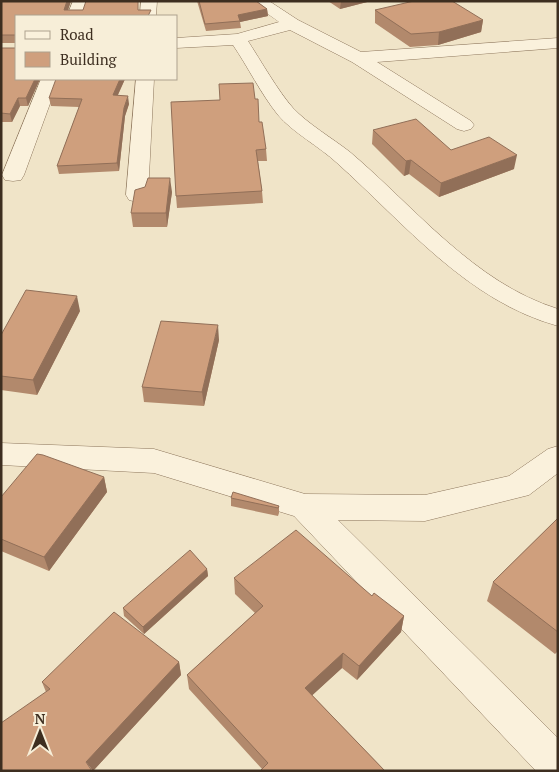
<svg xmlns="http://www.w3.org/2000/svg" width="559" height="772" viewBox="0 0 559 772" font-family="'PT Serif',serif">
<style>
.lines{fill:none;stroke-linecap:round;stroke-linejoin:round}
.minor-casing{stroke:#8d765c;stroke-width:1}
.minor{fill:#faf1dc;fill-rule:evenodd}
.wall{fill:#b2896c}
.shaded-wall{fill:#916f58}
.building{fill:#cf9f7d;stroke:#916f58}
</style>
<rect width="100%" height="100%" fill="#f0e4c8"/>
<g class="lines">
<defs>
<path id="minor" d="M 73,1 L 89,1 L 83,16 L 67,16 Z
M 141,1 L 157,1 L 156,16 L 140,16 Z
M 250,1 L 269,1 L 298,20 L 361,52 L 558,38 L 558,48 L 377,62 L 471,121 L 474,125 L 471,129 L 464,131 L 457,129 L 352,62 L 290,30 L 248,41 C 261,61 278,91 293,108 C 308,124 332,138 350,152 C 415,207 474,283 558,309 L 558,326 C 467,301 405,224 337,163 C 320,147 292,132 278,115 C 261,94 248,67 233,45 L 176,48 L 176,38 L 237,34 L 279,22 Z
M 41,79 L 59,79 L 24,175 L 21,180 L 13,181 L 5,180 L 2,175 Z
M 136,79 L 154,79 L 148,195 L 145,200 L 137,202 L 129,200 L 126,195 Z
M 1,443 L 154,449 L 305,494 L 425,495 L 509,476 L 548,449 L 558,446 L 558,473 L 529,495 L 425,521 L 338,520 L 558,738 L 558,771 L 536,771 L 294,516 L 154,473 L 1,465 Z"/>
</defs>
<use href="#minor" class="minor-casing"/>
<use href="#minor" class="minor"/>
</g>
<path class="wall" d="M 1,1 L 71,1 L 68,10 L 83,10 L 139,1 L 16,79 L 40,79 L 28,106 L 20,106 L 12,122 L 1,122 L 1,48 L 16,48 L 16,43 L 1,43 Z
M 197,1 L 256,1 L 267,9 L 268,16 L 240,22 L 241,28 L 206,31 Z
M 328,1 L 371,1 L 340,9 Z
M 375,10 L 483,20 L 481,32 L 438,45 L 410,47 L 375,23 Z
M 125,79 L 118,95 L 129,104 L 125,116 L 119,171 L 59,174 L 57,166 L 79,107 L 51,106 L 49,98 Z
M 255,99 L 259,122 L 266,149 L 267,161 L 258,161 L 262,191 L 263,203 L 177,208 L 176,196 Z
M 373,130 L 451,150 L 514,169 L 439,197 L 409,174 L 404,176 L 372,144 Z
M 172,192 L 167,227 L 133,227 L 131,213 Z
M 80,311 L 37,395 L 1,390 L 1,335 Z
M 219,340 L 204,406 L 144,402 L 142,387 Z
M 104,477 L 107,492 L 49,571 L 1,551 L 1,497 Z
M 231,498 L 279,506 L 279,513 L 278,516 L 231,506 Z
M 558,518 L 558,651 L 555,654 L 487,601 L 493,582 Z
M 207,569 L 208,576 L 144,634 L 124,616 L 123,608 Z
M 234,578 L 372,596 L 404,616 L 401,632 L 357,680 L 342,668 L 312,695 L 385,771 L 262,769 L 189,689 L 187,675 L 255,613 L 235,594 Z
M 179,662 L 181,675 L 93,771 L 46,692 L 42,682 Z"/>
<path class="shaded-wall" d="M 67,1 L 71,1 L 66,16 L 64,10 Z
M 341,1 L 371,1 L 340,9 Z
M 267,9 L 268,16 L 240,22 L 238,15 Z
M 483,20 L 481,32 L 438,45 L 439,32 Z
M 35,79 L 40,79 L 28,106 L 26,98 Z
M 120,79 L 125,79 L 114,103 L 113,95 Z
M 128,96 L 129,104 L 125,116 L 119,171 L 117,163 L 124,108 Z
M 18,98 L 20,106 L 12,122 L 10,114 Z
M 517,155 L 514,169 L 439,197 L 441,183 Z
M 411,160 L 409,174 L 404,176 L 406,161 Z
M 170,178 L 172,192 L 167,227 L 166,213 Z
M 77,296 L 80,311 L 37,395 L 33,380 Z
M 218,325 L 219,340 L 204,406 L 202,392 Z
M 104,477 L 107,492 L 49,571 L 44,557 Z
M 207,569 L 208,576 L 144,634 L 143,627 Z
M 404,616 L 401,632 L 357,680 L 359,666 Z
M 343,653 L 342,668 L 305,702 L 305,688 Z
M 179,662 L 181,675 L 93,771 L 86,762 Z"/>
<path class="building" d="M 1,1 L 67,1 L 64,10 L 83,10 L 86,1 L 138,1 L 138,10 L 151,10 L 148,16 L 16,16 L 16,79 L 35,79 L 26,98 L 18,98 L 10,114 L 1,113 L 1,48 L 16,48 L 16,35 L 1,35 Z
M 199,1 L 256,1 L 267,9 L 238,15 L 240,21 L 205,24 Z
M 414,1 L 452,1 L 483,20 L 439,32 L 411,34 L 375,10 Z
M 56,79 L 120,79 L 113,95 L 128,96 L 124,108 L 117,163 L 57,166 L 82,99 L 49,98 Z
M 253,83 L 255,99 L 258,99 L 259,122 L 262,122 L 266,149 L 256,150 L 262,191 L 176,196 L 171,102 L 220,100 L 219,84 Z
M 416,119 L 451,150 L 489,137 L 517,155 L 441,183 L 411,160 L 406,161 L 373,130 Z
M 148,178 L 170,178 L 166,213 L 131,213 L 135,190 L 145,187 Z
M 26,290 L 77,296 L 33,380 L 1,376 L 1,335 Z
M 161,321 L 218,325 L 202,392 L 142,387 Z
M 37,454 L 43,455 L 104,477 L 44,557 L 1,539 L 1,497 Z
M 233,492 L 279,506 L 278,508 L 231,498 Z
M 558,518 L 558,632 L 493,582 Z
M 296,530 L 372,596 L 374,593 L 404,616 L 359,666 L 343,653 L 305,688 L 385,771 L 260,771 L 268,763 L 187,675 L 263,606 L 234,578 Z
M 190,550 L 207,569 L 143,627 L 123,608 Z
M 114,612 L 179,662 L 86,762 L 92,771 L 1,771 L 1,723 L 50,689 L 42,682 Z"/>
<rect width="559" height="772" fill="none" stroke="#3d2e20" stroke-width="5"/>
<rect x="15" y="15" width="162" height="65" fill="#f7eed8" stroke="#ada18e"/>
<rect x="25" y="31" width="25" height="8" fill="#faf1dc" stroke="#ada18e"/>
<text x="60" y="40" font-size="15" fill="#3d2e20">Road</text>
<rect x="25" y="52" width="25" height="15" fill="#cf9f7d" stroke="#ada18e"/>
<text x="60" y="65" font-size="15" fill="#3d2e20">Building</text>
<g transform="translate(40 732)" stroke="#f7eed8" stroke-width="4" paint-order="stroke">
<path d="M0-4L9 19L0 12L-9 19Z" fill="#3d2e20"/>
<text y="-8" font-size="14" font-weight="bold" text-anchor="middle" fill="#3d2e20">N</text>
</g>
</svg>
